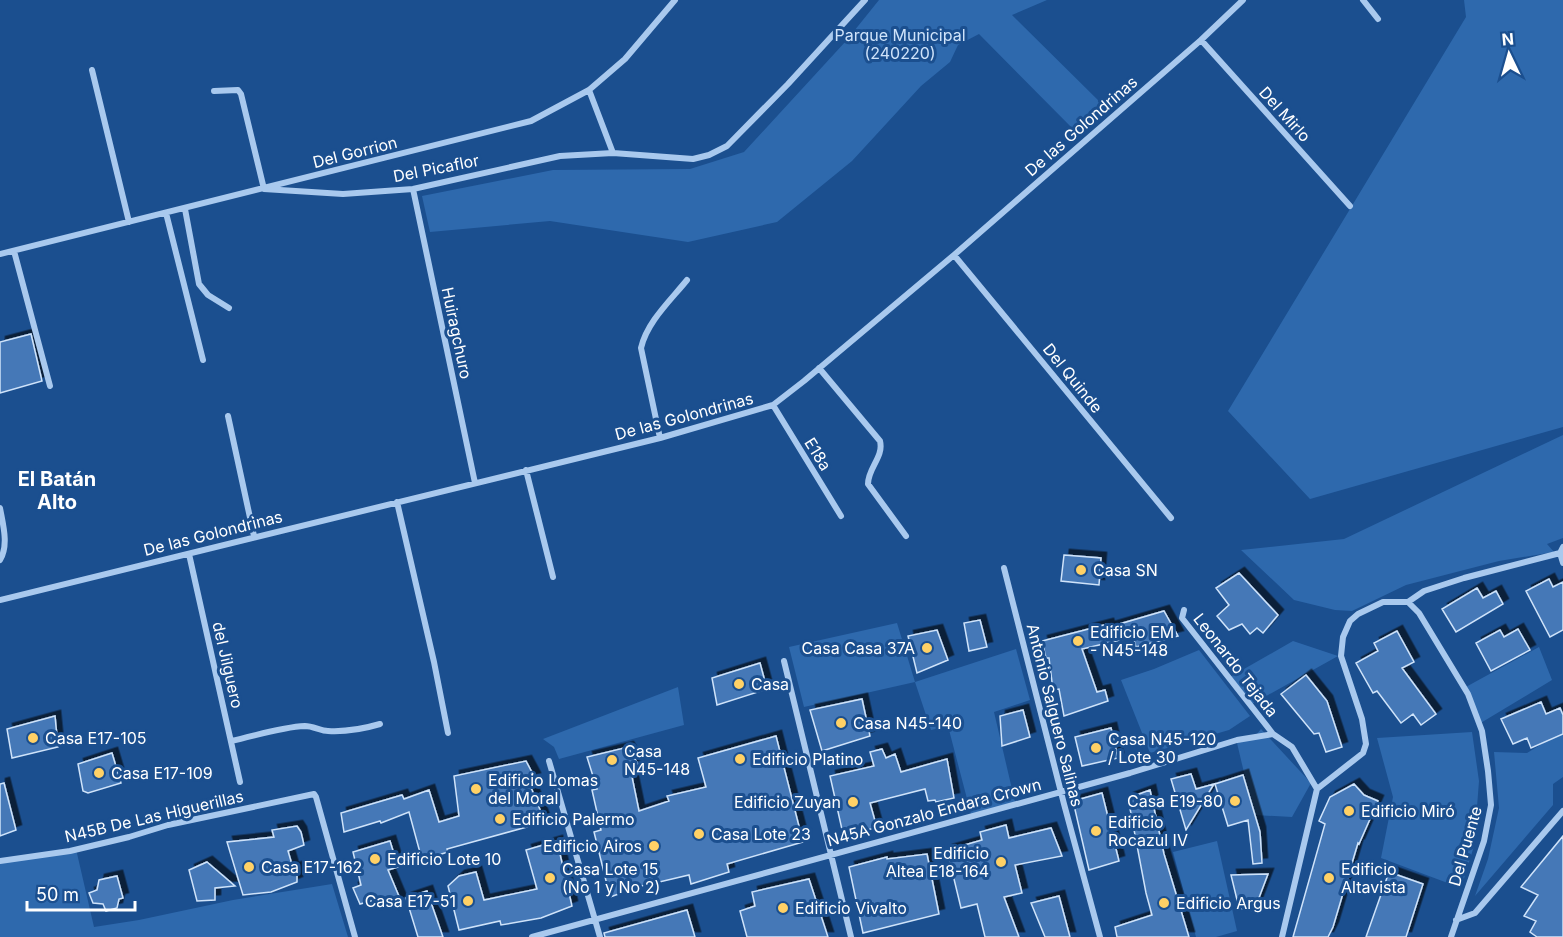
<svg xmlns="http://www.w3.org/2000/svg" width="1563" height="937" viewBox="0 0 1563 937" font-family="Inter,sans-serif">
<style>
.green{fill:#2e69ad}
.building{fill:#4478b7;stroke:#cfe3fa;stroke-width:1.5;filter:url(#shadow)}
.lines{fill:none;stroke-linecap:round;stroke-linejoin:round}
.street{stroke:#a9c9ee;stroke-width:6}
.poi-dot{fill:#ffd166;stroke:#1b4f8f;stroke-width:2}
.labels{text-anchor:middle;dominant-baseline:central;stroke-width:6;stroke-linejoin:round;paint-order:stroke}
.park-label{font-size:16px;fill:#cfe3fa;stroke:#1b4f8f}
.street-label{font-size:16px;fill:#fff;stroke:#1b4f8f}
.poi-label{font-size:16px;fill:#fff;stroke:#1b4f8f;text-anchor:start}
.quarter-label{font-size:20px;font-weight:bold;fill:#fff;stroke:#1b4f8f}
</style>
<defs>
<filter id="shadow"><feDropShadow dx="5.5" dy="-5.5" stdDeviation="0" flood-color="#0009"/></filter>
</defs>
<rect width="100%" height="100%" fill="#1b4f8f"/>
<path class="green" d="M 879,0 L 1047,0 L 1012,15 L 1105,107 L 1077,133 L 979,34 L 958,45 L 950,62 L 921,86 L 852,161 L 777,222 L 688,242 L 550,221 L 430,232 L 422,196 L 553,170 L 690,169 L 744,152 L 846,41 Z
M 1464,0 L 1563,0 L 1563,427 L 1310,499 L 1228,411 L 1466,17 Z
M 1563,435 L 1563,538 L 1547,544 L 1554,552 L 1499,561 L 1406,585 L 1352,611 L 1335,610 L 1294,600 L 1241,550 L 1344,539 Z
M 897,623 L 915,682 L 1016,649 L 1030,700 L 994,712 L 1015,802 L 971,814 L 948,726 L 931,730 L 915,682 L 804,707 L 789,647 Z
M 1293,641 L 1338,656 L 1252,704 L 1230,677 Z
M 1539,647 L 1552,680 L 1479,724 L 1464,688 Z
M 1199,650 L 1250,716 L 1229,730 L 1150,753 L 1121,680 L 1154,669 Z
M 678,687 L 684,725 L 559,759 L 554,747 L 543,739 Z
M 1261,729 L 1311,783 L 1292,817 L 1254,815 L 1237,743 L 1256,735 Z
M 1563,731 L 1563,777 L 1553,784 L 1553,805 L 1475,896 L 1488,859 L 1499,808 L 1494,752 L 1527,753 Z
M 1472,732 L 1479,781 L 1474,846 L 1461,888 L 1381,858 L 1393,797 L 1377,738 Z
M 1217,841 L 1237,931 L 1216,937 L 1196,937 L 1173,852 Z
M 76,849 L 94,927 L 139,920 L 233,900 L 332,884 L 348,937 L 0,937 L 0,863 Z"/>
<path class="building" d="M 31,334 L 42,381 L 0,393 L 0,342 Z
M 1064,555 L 1101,558 L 1099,585 L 1061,581 Z
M 1239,573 L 1278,615 L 1263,633 L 1257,628 L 1250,634 L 1242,624 L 1229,630 L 1217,616 L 1229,605 L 1216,588 Z
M 1549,579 L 1553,587 L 1563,582 L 1563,630 L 1550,637 L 1526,591 Z
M 1477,588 L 1483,598 L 1496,591 L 1503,604 L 1456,632 L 1442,609 Z
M 1164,611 L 1178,636 L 1136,647 L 1133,637 L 1082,649 L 1097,692 L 1105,690 L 1108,701 L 1064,716 L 1059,689 L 1053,690 L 1049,658 L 1046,658 L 1042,641 L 1108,624 L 1109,627 Z
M 980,620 L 987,647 L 969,651 L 964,623 Z
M 1518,629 L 1530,650 L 1491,671 L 1476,643 L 1500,630 L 1504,637 Z
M 937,630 L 948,660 L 917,673 L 908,636 Z
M 1397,631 L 1414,662 L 1402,668 L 1436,714 L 1421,725 L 1413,714 L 1401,723 L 1377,691 L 1373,693 L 1356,663 L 1378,651 L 1374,643 Z
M 760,663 L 767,689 L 717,705 L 712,678 Z
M 1306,675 L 1327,701 L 1342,747 L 1326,752 L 1319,733 L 1314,734 L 1281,694 Z
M 862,699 L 870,736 L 822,751 L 810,710 Z
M 1541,702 L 1546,714 L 1560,708 L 1563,715 L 1563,734 L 1531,748 L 1527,738 L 1513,744 L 1501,719 Z
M 1023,710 L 1030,737 L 1002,746 L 1000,716 Z
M 55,716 L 58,747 L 12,758 L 7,729 Z
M 1111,728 L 1118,758 L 1082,766 L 1075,737 Z
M 776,736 L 803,842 L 727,864 L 729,872 L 691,884 L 689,875 L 651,884 L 650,883 L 610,897 L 594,832 L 601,830 L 592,790 L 597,789 L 587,757 L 628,747 L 638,764 L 630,767 L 639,811 L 669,801 L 667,796 L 706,787 L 698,758 Z
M 882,749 L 886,758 L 895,754 L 901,772 L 947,759 L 954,798 L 936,802 L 935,800 L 928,801 L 925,789 L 870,803 L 877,828 L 843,834 L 830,776 L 874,766 L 870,752 Z
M 112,753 L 121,783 L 88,793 L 83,791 L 78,764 Z
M 526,761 L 535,778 L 528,780 L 545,822 L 447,849 L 448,852 L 422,860 L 409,812 L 381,823 L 380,821 L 344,832 L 341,813 L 402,795 L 404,799 L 429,790 L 439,822 L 459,816 L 454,776 Z
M 1191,774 L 1196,789 L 1214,784 L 1186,830 L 1171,779 Z
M 1243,775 L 1260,832 L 1262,863 L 1253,864 L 1248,820 L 1228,826 L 1215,784 Z
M 4,783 L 16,830 L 0,836 L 0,784 Z
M 1354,784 L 1364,795 L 1378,801 L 1359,844 L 1358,843 L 1333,927 L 1328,937 L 1293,937 L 1325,824 L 1319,821 L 1330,797 Z
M 1150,790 L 1164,854 L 1189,937 L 1117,937 L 1115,927 L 1152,915 L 1146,893 L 1128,798 Z
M 1102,793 L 1119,861 L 1089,870 L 1073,801 Z
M 1006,825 L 1009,838 L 1051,828 L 1062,856 L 1015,865 L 1022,893 L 1004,897 L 1019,937 L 985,937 L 977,904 L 961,908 L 947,850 L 982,840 L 980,832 Z
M 297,826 L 301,832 L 304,845 L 288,851 L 293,868 L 297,867 L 297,882 L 271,892 L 243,895 L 227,842 L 274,837 L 272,830 Z
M 1563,836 L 1563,937 L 1537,937 L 1530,932 L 1536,921 L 1524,916 L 1538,895 L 1521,887 Z
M 390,841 L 398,867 L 388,870 L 401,901 L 381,908 L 378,899 L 360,904 L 353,888 L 361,885 L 353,852 Z
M 557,841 L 572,906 L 541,918 L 501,925 L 500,921 L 459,930 L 448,886 L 459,876 L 476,872 L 484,900 L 537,889 L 526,850 Z
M 927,854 L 939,914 L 863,933 L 849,867 L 887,857 L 887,859 Z
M 207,862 L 235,886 L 215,888 L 215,900 L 197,901 L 189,870 Z
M 1389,872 L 1423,884 L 1406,937 L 1366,937 Z
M 1268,874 L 1254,911 L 1239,908 L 1231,875 Z
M 117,876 L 123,898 L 119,899 L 117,908 L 106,911 L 103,904 L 93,903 L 89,893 L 97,890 L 99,880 Z
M 809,879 L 828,937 L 747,937 L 740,911 L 755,906 L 752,892 Z
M 427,891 L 443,937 L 418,937 L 406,898 Z
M 1059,896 L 1070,937 L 1045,937 L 1031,903 Z
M 687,910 L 695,937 L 605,937 L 604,933 Z"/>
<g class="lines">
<path class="street" d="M 1363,0 L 1378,19
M 1201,40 L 1350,206
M 92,70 L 129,222
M 589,90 L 613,153
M 214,91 L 238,90 L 241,94 L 264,189 L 343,194 L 413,189 L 560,156 L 613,153 L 693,159 L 709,155 L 727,146 L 788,84 L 865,0
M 413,189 L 475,483
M 185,209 L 199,284 L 208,295 L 229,308
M 166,213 L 203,360
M 14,251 L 50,386
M 0,254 L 531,121 L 589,90 L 625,59 L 675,0
M 954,255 L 1171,518
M 819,368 L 880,441 C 884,457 868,468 868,484 L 906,536
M 773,405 L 841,516
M 228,416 L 254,536
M 660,438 L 641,348 C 647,322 670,301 687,280
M 526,470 L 553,577
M 397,502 L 434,662 L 448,733
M 0,508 C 3,525 9,545 0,560
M 1563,547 L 1560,553 L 1563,563
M 189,554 L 240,782
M 1004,568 L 1064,804 L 1100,937
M 0,600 L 660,438 L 773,405 L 804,381 L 954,255 L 1201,40 L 1243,0
M 1408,602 L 1419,613 L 1468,694 L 1482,731 L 1488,771 L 1491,805 L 1484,841 L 1451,937
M 1184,610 L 1182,618 L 1273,734 L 1292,747 L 1317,789
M 784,661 L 851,937
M 231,741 C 255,736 281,727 305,726 C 313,726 321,731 328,731 C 346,732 363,729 380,724
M 549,761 L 600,937
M 1317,789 L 1363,753 L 1366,744 L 1362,719 L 1341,656 L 1343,637 L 1350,621 L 1358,614 L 1383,602 L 1408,602 L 1424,591 L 1464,578 L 1560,553
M 0,861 L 70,851 L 129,837 L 168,825 L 314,794 L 316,797 L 355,937
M 1456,920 L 1475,913 L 1563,811
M 532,937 L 1130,773 L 1237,740 L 1273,734
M 1282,937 L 1317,789"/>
</g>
<g class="poi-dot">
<circle cx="1081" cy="570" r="6"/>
<circle cx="1078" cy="641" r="6"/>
<circle cx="927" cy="648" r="6"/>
<circle cx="739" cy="684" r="6"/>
<circle cx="841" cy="723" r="6"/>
<circle cx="33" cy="738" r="6"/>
<circle cx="1096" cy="748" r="6"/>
<circle cx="740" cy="759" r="6"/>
<circle cx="612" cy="760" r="6"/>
<circle cx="99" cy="773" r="6"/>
<circle cx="476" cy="789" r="6"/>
<circle cx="1235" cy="801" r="6"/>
<circle cx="853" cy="802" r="6"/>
<circle cx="1349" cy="811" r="6"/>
<circle cx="500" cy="819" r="6"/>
<circle cx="1096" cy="831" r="6"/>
<circle cx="699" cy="834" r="6"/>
<circle cx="654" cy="846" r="6"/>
<circle cx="375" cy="859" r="6"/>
<circle cx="1001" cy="862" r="6"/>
<circle cx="249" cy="867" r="6"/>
<circle cx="550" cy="878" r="6"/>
<circle cx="1329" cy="878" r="6"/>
<circle cx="468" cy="901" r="6"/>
<circle cx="1164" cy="903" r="6"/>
<circle cx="783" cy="908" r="6"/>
</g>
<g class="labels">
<g class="park-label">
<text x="900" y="35">Parque Municipal<tspan x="900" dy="18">(240220)</tspan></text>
</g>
<g class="street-label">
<text transform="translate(1285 114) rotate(48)">Del Mirlo</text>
<text transform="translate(1081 126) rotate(-41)">De las Golondrinas</text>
<text transform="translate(355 152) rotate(-14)">Del Gorrion</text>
<text transform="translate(436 168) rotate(-11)">Del Picaflor</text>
<text transform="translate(457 333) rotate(78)">Huiragchuro</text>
<text transform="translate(1073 378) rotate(51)">Del Quinde</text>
<text transform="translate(684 416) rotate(-15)">De las Golondrinas</text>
<text transform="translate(818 454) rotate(58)">E18a</text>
<text transform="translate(213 533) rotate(-14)">De las Golondrinas</text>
<text transform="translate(228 665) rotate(77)">del Jilguero</text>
<text transform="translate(1236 665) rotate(52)">Leonardo Tejada</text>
<text transform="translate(1055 715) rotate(76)">Antonio Salguero Salinas</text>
<text transform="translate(934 812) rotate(-15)">N45A Gonzalo Endara Crown</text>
<text transform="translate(154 816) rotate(-13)">N45B De Las Higuerillas</text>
<text transform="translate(1465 846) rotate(-74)">Del Puente</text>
</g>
<g class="poi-label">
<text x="1093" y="570">Casa SN</text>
<text x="1090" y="632">Edificio EM<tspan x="1090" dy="18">- N45-148</tspan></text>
<text x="915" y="648" text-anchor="end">Casa Casa 37A</text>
<text x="751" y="684">Casa</text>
<text x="853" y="723">Casa N45-140</text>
<text x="45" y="738">Casa E17-105</text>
<text x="1108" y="739">Casa N45-120<tspan x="1108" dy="18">/ Lote 30</tspan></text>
<text x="624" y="751">Casa<tspan x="624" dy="18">N45-148</tspan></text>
<text x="752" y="759">Edificio Platino</text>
<text x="111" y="773">Casa E17-109</text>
<text x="488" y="780">Edificio Lomas<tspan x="488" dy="18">del Moral</tspan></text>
<text x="1223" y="801" text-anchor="end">Casa E19-80</text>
<text x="841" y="802" text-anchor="end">Edificio Zuyan</text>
<text x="1361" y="811">Edificio Miró</text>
<text x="512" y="819">Edificio Palermo</text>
<text x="1108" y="822">Edificio<tspan x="1108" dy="18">Rocazul IV</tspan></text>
<text x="711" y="834">Casa Lote 23</text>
<text x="642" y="846" text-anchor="end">Edificio Airos</text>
<text x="989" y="853" text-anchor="end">Edificio<tspan x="989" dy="18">Altea E18-164</tspan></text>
<text x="387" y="859">Edificio Lote 10</text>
<text x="261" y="867">Casa E17-162</text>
<text x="562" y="869">Casa Lote 15<tspan x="562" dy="18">(No 1 y No 2)</tspan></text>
<text x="1341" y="869">Edificio<tspan x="1341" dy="18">Altavista</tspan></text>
<text x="456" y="901" text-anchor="end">Casa E17-51</text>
<text x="1176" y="903">Edificio Argus</text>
<text x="795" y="908">Edificio Vivalto</text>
</g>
<g class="quarter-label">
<text x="57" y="479">El Batán<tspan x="57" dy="23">Alto</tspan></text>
</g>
</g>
<g transform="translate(1509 54) rotate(355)" stroke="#1b4f8f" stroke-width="4.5" paint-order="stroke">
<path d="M0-4.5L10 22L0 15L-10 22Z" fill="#ffffff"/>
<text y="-9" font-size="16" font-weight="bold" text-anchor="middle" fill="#ffffff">N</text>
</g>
<path d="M27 901v9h108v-9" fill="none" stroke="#ffffff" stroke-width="3"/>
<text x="36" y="901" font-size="18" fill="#ffffff" stroke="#1b4f8f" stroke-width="4.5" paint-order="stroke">50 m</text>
</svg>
